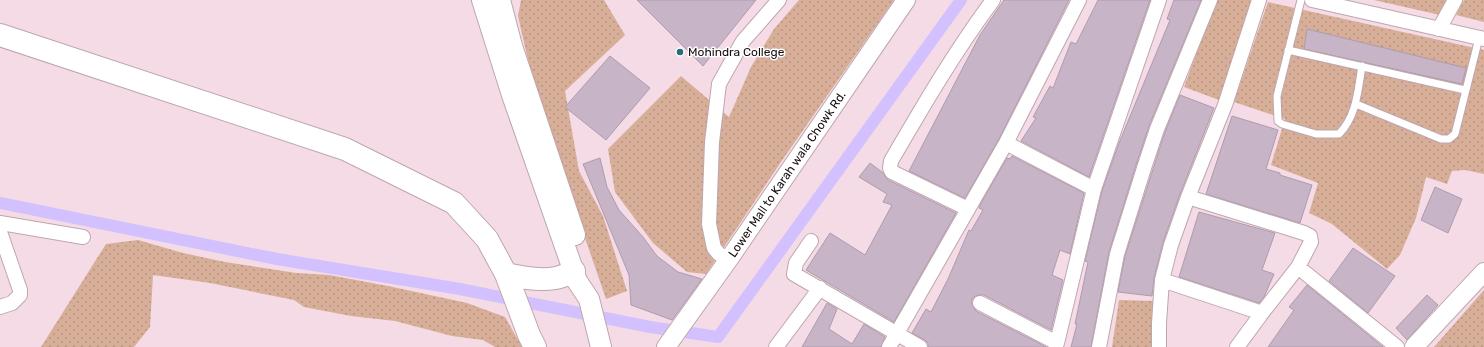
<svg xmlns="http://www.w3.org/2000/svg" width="1484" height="347" viewBox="0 0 1484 347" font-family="Rubik,sans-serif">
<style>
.green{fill:url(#green-dots)}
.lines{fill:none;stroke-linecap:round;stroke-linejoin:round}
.canal{stroke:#d2c1fe;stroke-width:12}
.building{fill:#c7b5c7;stroke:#ad9cad}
.service-casing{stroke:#bea6af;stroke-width:9}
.minor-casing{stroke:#bea6af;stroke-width:16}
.tertiary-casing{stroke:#bea6af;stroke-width:20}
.secondary-casing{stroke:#bea6af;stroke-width:22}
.primary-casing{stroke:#bea6af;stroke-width:24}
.service{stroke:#fff;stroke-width:7}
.minor{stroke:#fff;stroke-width:14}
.tertiary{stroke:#fff;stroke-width:18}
.secondary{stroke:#fff;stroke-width:20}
.primary{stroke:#fff;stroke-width:22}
.poi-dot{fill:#266c7b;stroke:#fff;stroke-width:1.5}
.labels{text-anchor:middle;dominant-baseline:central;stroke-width:3;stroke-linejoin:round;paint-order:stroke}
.poi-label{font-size:12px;fill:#150c10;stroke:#fff;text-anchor:start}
.street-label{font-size:12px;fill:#150c10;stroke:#fff}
</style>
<defs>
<pattern id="green-dots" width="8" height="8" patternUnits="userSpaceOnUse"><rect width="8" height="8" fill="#d7ae98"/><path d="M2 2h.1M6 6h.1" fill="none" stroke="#b89482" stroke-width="1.8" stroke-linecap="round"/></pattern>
</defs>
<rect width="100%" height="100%" fill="#f5dbe5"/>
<path class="green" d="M 521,0 L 604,0 L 625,35 L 565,91 L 579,171 L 603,216 L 627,291 L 606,299 L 536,95 L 518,16 Z
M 799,0 L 894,0 L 783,159 L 706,274 L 687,272 L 653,243 L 615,192 L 608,149 L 681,76 L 729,117 L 751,67 L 774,29 Z
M 1216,0 L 1253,0 L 1219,100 L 1184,87 Z
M 1374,0 L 1448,0 L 1440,15 Z
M 1464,0 L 1484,0 L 1484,22 L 1456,15 Z
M 1268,2 L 1484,50 L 1484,174 L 1465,170 L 1452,171 L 1447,184 L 1426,177 L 1416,218 L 1400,255 L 1387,269 L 1332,224 L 1309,213 L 1318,183 L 1271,165 L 1285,119 L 1234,102 Z
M 138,240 L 183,253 L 225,262 L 296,273 L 329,275 L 388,286 L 467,303 L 505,317 L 522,347 L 495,347 L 483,340 L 452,336 L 395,321 L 351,316 L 304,307 L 294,300 L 210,283 L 153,275 L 150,327 L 134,347 L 41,347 L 106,244 Z
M 1484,290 L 1484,347 L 1434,347 Z
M 1119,300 L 1154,301 L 1153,347 L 1112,347 Z"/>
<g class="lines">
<path class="canal" d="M 0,203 L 277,259 L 460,289 L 650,327 L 718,337 L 961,0"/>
</g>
<path class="building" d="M 637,0 L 756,0 L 703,66 Z
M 1004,0 L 1069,0 L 999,139 L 965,198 L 909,171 L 980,35 Z
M 1098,0 L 1150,0 L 1089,177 L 1021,141 L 1036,118 L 1033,117 L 1050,86 L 1053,88 L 1071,42 L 1076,44 Z
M 1174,0 L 1201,0 L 1149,126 L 1136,165 L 1109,252 L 1091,347 L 1071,347 L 1077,324 L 1075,324 L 1088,262 L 1085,261 L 1102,191 L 1119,143 L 1170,20 L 1167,19 Z
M 1307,29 L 1466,68 L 1462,84 L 1304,49 Z
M 610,56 L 650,88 L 606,140 L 565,107 Z
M 1180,95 L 1214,108 L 1180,194 L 1163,242 L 1154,278 L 1152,296 L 1118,292 L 1125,256 L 1165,132 Z
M 1232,116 L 1278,130 L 1266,169 L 1280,173 L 1280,175 L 1312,185 L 1300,223 L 1206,194 Z
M 1012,156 L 1084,193 L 1070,254 L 1060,250 L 1052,275 L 1063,280 L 1051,330 L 984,295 L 979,295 L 975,296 L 972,299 L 972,304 L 976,311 L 1046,347 L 928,347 L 928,343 L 925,340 L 912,333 L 926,309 L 931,312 L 948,279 L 969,230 L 971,231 L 983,210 L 979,208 L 981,203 L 1007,158 L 1010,159 Z
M 600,158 L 607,187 L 619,210 L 643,237 L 657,256 L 678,272 L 702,279 L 672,320 L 631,305 L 629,275 L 583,164 Z
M 870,163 L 882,172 L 888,180 L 956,213 L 894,322 L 806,270 L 830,233 L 865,255 L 892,205 L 883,202 L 887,194 L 859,177 Z
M 1435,187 L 1462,199 L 1448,233 L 1421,220 Z
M 1199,212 L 1275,233 L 1262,270 L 1274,274 L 1264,297 L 1259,303 L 1179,277 Z
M 1353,248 L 1395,276 L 1368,313 L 1329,281 Z
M 1307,285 L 1383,347 L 1268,347 L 1294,310 L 1289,307 Z
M 1427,295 L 1438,305 L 1407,340 L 1396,328 Z
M 827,303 L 837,309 L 829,329 L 852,344 L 864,324 L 885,337 L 881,347 L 802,347 Z"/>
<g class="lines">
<defs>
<path id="service" d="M 1301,0 L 1277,96 L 1278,121 L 1282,124 L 1316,134 L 1339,134 C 1357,116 1358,89 1362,66
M 1288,50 L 1465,90
M 1356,104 L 1441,139 L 1449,139 L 1455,134 L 1479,38"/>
<path id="minor" d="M 1312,0 L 1484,39
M 1439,29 L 1455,0
M 1006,143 L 1094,189
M 1188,197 L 1304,233 L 1310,236 L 1311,242 L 1298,267 L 1262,313 L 1237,347
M 968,209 L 892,172 L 890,168 L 891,161 C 923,106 955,51 993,0
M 0,223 L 83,237
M 0,232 L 20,290 L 20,295 L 12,303 L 0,307
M 811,241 L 796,263 L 794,274 L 920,347
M 729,259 L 719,254 L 714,248 L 709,224 L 712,142 L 719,84 L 743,41 L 779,0
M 1298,267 L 1397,347
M 1162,280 L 1262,313
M 980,303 L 1057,343 L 1094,189 L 1159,0
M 776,347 L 820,288
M 889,347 L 1006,143 L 1079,0
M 1099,347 L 1117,254 L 1144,168 L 1157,129 L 1210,0
M 1159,347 L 1159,323 L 1162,280 L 1171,245 L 1188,197 L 1225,105 L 1259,0"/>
<g id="tertiary">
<path id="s1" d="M 666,347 L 729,259 L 906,0"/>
<path d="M 1414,347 L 1484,272"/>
</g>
<path id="secondary" d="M 482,0 L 512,95 L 577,281 L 589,299 L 601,347
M 500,0 L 512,46 L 575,235"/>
<path id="primary" d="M 0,35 L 345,149 L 454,203 L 487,239 L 506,274 L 529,335 L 535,347
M 506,274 C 522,278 539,281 556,278 C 562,277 568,274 574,271"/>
</defs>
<use href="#service" class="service-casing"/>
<use href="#minor" class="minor-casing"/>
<use href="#tertiary" class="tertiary-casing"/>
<use href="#secondary" class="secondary-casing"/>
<use href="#primary" class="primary-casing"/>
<use href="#service" class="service"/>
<use href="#minor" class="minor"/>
<use href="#tertiary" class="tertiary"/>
<use href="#secondary" class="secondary"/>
<use href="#primary" class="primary"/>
</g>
<circle class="poi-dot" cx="680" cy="52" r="4"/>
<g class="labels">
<g class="poi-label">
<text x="688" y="52">Mohindra College</text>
</g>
<g class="street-label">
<text stroke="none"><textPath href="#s1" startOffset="211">Lower Mall to Karah wala Chowk Rd.</textPath></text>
</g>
</g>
</svg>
